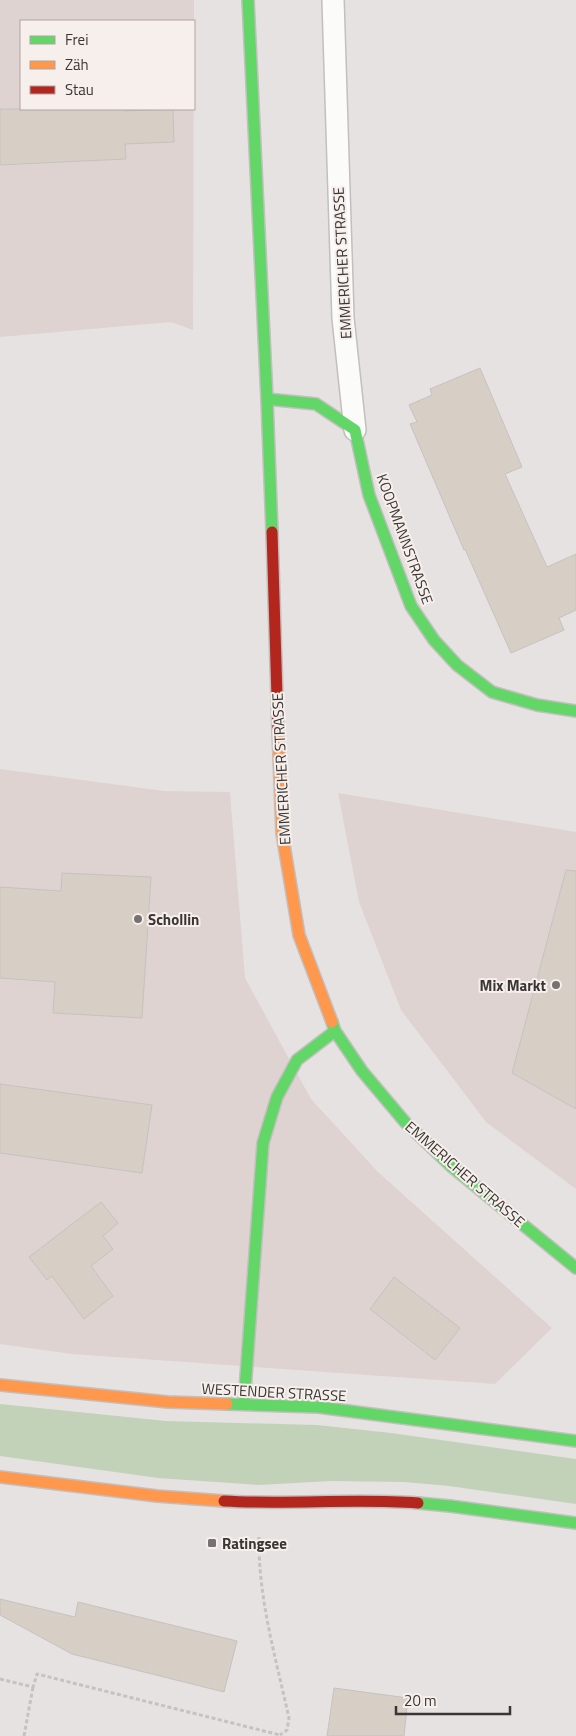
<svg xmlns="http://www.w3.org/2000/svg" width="576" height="1736" viewBox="0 0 576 1736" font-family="'Titillium Web',sans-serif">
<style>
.built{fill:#ded3d1;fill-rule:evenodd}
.green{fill:#c2d2b9}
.building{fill:#d7cec5;stroke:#c5c2c1}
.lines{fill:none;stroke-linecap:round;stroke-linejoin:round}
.lane-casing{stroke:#c2bfbe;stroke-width:24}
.fast-casing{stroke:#c2bfbe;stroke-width:14}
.slow-casing{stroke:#c2bfbe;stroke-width:14}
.jam-casing{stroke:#c2bfbe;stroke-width:14}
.path{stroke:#c5c2c2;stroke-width:3;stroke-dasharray:4 2.5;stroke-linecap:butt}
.lane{stroke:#fbfbfa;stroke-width:21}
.fast{stroke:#63d668;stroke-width:11}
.slow{stroke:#ff974d;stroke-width:11}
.jam{stroke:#b3261e;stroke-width:11}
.poi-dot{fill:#767271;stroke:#f7efeb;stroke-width:2}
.labels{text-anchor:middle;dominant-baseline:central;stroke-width:4;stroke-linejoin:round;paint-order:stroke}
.street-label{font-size:15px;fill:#393635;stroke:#f7efeb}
.poi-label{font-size:15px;font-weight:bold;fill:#393635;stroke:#f7efeb;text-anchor:start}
</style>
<rect width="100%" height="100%" fill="#e6e2e1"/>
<path class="built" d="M 0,0 L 194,0 L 193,330 L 171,322 L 0,337 ZM 21,21 L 194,21 L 194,109 L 21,109 Z
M 0,769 L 164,791 L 230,792 L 245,978 L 311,1099 L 378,1172 L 552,1328 L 495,1384 L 72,1354 L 0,1344 Z
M 338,793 L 576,832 L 576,1189 L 486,1122 L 401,1010 L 359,902 Z"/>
<path class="green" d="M 0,1404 L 166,1421 L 317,1425 L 391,1433 L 576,1459 L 576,1504 L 449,1486 L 404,1482 L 331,1481 L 259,1485 L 158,1478 L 0,1456 Z"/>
<path class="building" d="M 0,109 L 124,109 L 124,111 L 173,109 L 174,142 L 125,144 L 126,159 L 0,165 Z
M 480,368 L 522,467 L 505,474 L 547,567 L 576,554 L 576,610 L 559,618 L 564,630 L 511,653 L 465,549 L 464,550 L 410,424 L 417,422 L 409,405 L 432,395 L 430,389 Z
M 566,870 L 576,871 L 576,1109 L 512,1073 Z
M 62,873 L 151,877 L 142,1018 L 53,1013 L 55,982 L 0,978 L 0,887 L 61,891 Z
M 0,1084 L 152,1105 L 142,1173 L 0,1153 Z
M 101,1202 L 118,1223 L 103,1236 L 113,1249 L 91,1266 L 113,1296 L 84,1319 L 52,1276 L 47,1280 L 29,1257 Z
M 394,1277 L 460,1328 L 435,1360 L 370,1309 Z
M 0,1599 L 75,1617 L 78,1602 L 237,1641 L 224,1692 L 72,1654 L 0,1615 Z
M 334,1688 L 408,1698 L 404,1736 L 327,1736 Z"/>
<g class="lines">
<defs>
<path id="lane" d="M 333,0 L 343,318 L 355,430"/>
<path id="fast" d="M 248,0 L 267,399 L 272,532
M 267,399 L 316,404 L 355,430 L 369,495 L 411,606 L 434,640 L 457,665 L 492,692 L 537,705 L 576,711
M 332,1022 L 335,1031 L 362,1071 L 405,1122 L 451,1166 L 576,1268
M 227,1404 L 318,1407 L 576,1441
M 244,1404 L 263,1143 L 277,1097 L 297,1060 L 335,1031
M 418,1503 L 450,1506 L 576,1523"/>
<path id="slow" d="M 278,730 L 282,833 L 299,935 L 332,1022
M 0,1385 L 168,1402 L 227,1404
M 0,1477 L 157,1496 L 224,1501"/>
<path id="jam" d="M 272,532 L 278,730
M 224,1501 C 289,1505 354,1498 418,1503"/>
</defs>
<use href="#lane" class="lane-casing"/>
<use href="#fast" class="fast-casing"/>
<use href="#slow" class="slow-casing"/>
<use href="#jam" class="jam-casing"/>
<path class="path" d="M 259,1537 C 258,1598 276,1659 289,1718 L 287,1730 L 280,1735
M 0,1679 L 33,1687 L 37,1674 L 280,1735 L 280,1736
M 24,1736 L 33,1687"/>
<use href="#lane" class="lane"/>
<use href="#fast" class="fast"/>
<use href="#slow" class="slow"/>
<use href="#jam" class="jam"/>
</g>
<g class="poi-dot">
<circle cx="138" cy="919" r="5"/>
<circle cx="556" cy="985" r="5"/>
<rect x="207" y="1538" width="10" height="10" rx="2.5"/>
</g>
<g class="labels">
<g class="street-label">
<text transform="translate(342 263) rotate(-93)">EMMERICHER STRASSE</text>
<text transform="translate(405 539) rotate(70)">KOOPMANNSTRASSE</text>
<text transform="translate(281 769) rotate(-93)">EMMERICHER STRASSE</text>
<text transform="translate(465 1174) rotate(41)">EMMERICHER STRASSE</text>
<text transform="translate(274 1392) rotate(3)">WESTENDER STRASSE</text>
</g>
<g class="poi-label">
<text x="148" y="919">Schollin</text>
<text x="546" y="985" text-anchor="end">Mix Markt</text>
<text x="222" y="1543">Ratingsee</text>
</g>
</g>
<rect x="20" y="20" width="175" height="90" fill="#f7efeb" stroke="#aba5a2"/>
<rect x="30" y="36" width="25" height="8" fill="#63d668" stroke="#aba5a2"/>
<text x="65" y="45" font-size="15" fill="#393635">Frei</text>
<rect x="30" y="61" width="25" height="8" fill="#ff974d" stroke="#aba5a2"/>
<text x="65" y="70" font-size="15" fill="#393635">Zäh</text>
<rect x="30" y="86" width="25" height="8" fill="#b3261e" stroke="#aba5a2"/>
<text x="65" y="95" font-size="15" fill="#393635">Stau</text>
<path d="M396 1706v8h114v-8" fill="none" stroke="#393635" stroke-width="2.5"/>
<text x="404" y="1706" font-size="15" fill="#393635" stroke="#f7efeb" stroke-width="4" paint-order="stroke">20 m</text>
</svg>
